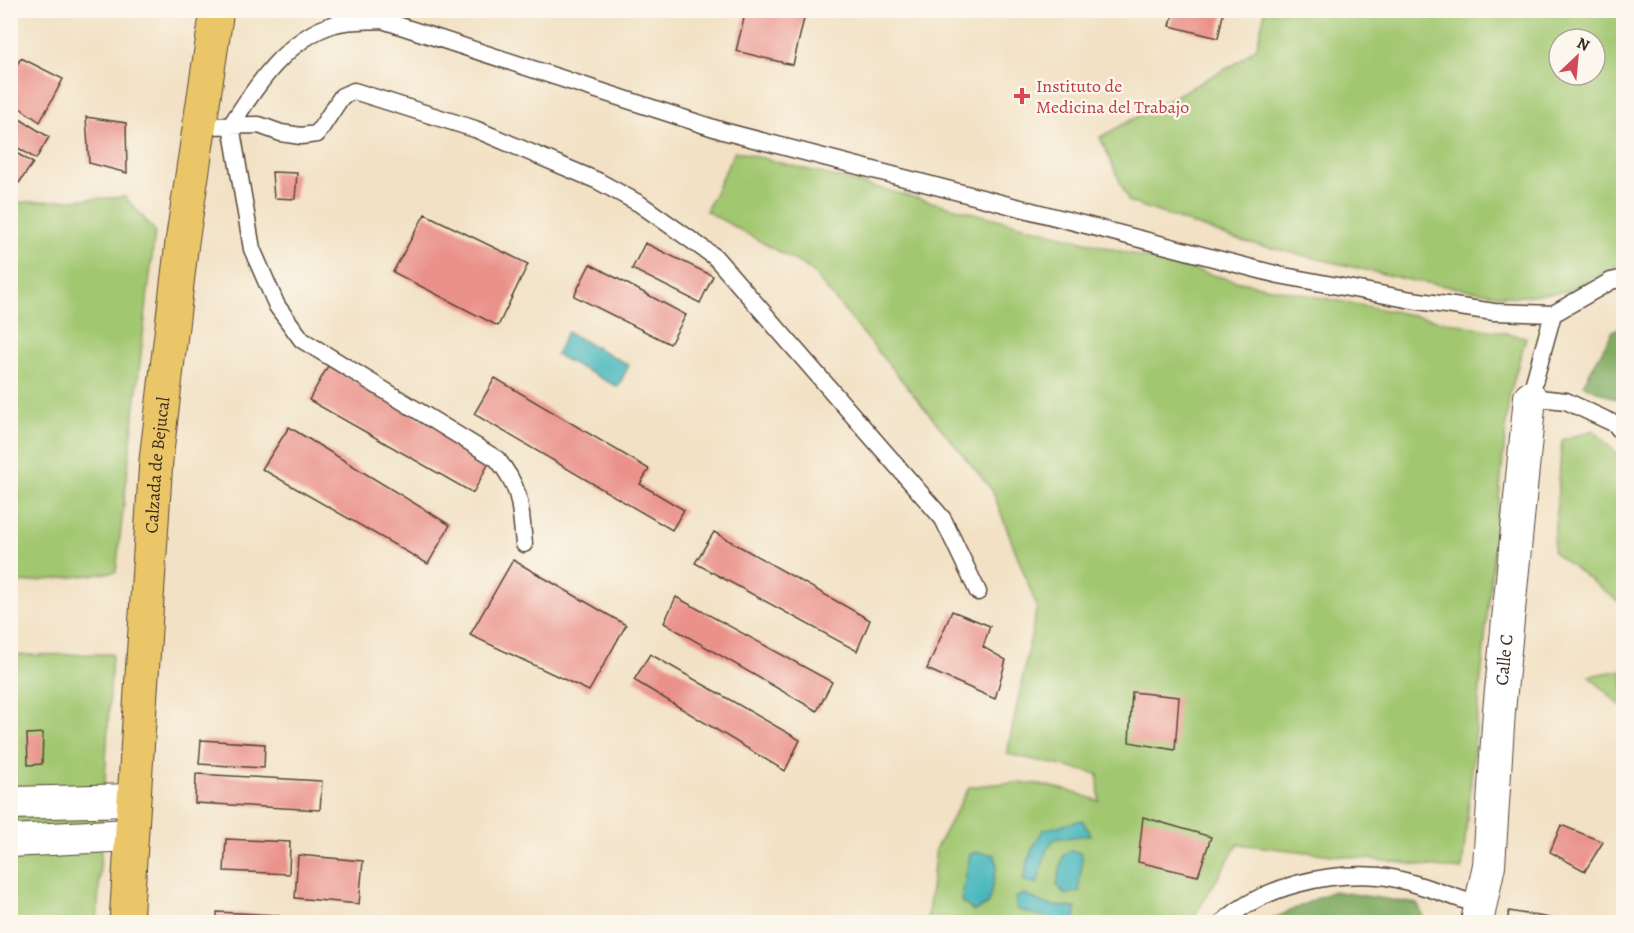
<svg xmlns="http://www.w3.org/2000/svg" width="1634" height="933" viewBox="0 0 1634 933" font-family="Alegreya,serif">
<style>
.green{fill:#a2c771;stroke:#6e7848;stroke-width:1.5;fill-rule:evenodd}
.forest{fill:#81ac63;stroke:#5e6b40;stroke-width:1.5}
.water{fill:#48b8be;stroke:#42716e;stroke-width:1.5}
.building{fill:#ea928a}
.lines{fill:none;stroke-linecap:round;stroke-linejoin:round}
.lane-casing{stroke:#564537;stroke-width:19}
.street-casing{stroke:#564537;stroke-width:34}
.primary-casing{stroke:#564537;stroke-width:35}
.lane{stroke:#fff;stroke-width:16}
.street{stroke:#fff;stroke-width:32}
.primary{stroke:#ebc669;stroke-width:33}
.health-dot{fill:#e0444e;stroke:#fbf7ec;stroke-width:2}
.labels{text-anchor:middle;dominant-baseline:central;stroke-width:5;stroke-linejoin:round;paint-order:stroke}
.health-label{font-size:18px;fill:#be3a42;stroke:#fbf7ec;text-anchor:start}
.street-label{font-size:18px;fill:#3b2a1e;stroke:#fbf7ec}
</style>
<rect width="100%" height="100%" fill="#fbf7ec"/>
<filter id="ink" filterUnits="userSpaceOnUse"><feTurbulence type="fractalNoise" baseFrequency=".0167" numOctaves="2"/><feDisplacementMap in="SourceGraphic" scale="12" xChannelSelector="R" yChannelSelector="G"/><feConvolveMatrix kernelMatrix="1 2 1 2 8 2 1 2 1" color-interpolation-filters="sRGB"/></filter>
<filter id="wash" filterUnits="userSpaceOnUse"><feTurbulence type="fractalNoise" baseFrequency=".008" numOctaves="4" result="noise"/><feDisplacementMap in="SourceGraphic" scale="24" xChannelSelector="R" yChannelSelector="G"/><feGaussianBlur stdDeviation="1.35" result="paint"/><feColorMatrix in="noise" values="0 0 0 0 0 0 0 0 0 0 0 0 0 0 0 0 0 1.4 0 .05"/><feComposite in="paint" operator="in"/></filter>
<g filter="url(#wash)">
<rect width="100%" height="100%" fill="#f2e1c4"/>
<path class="green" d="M 1265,11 L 1623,11 L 1623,262 L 1569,291 L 1514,297 L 1409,280 L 1241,241 L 1129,202 L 1100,137 L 1240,61 L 1257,46 ZM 1559,39 L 1595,39 L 1595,75 L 1559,75 Z
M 735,151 L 1240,282 L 1526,337 L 1509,397 L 1462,870 L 1238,844 L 1191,922 L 927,922 L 936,848 L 969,787 C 1020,779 1052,783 1099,801 L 1098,774 L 1007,754 L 1037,607 L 992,490 L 810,269 L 706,211 Z
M 125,197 L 155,231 L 116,572 L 11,584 L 11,203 Z
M 1593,430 L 1623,460 L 1623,605 L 1553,552 L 1562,440 Z
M 112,654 L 97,922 L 11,922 L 10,655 Z
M 1623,670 L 1623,708 L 1589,676 Z"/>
<path class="forest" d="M 1623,326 L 1623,402 L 1583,385 L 1613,331 Z
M 1333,891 L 1418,904 L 1425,922 L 1266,922 Z"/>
<path class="water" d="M 567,332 L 629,365 L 618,387 L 556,355 Z
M 1082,820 L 1091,835 L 1054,839 L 1046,851 L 1037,884 L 1023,880 L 1031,851 L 1043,830 Z
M 1069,851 L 1081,853 C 1086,865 1076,878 1080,891 L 1065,895 L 1057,884 L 1063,856 Z
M 975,852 L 995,855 L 997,866 L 988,904 L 974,911 L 961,901 L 970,854 Z
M 1024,894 L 1047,905 L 1076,908 L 1075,922 L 1064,922 L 1017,910 L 1015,898 Z"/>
<g id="blocks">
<path class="building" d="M 746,10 L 806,10 L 793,65 L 736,51 Z
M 1174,10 L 1224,10 L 1218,38 L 1170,26 Z
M 21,58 L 63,79 L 40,122 L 10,101 L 10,76 Z
M 10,113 L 49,137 L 36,159 L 10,143 Z
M 86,117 L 126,123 L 127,173 L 89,163 Z
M 10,149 L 33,163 L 19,183 L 10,178 Z
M 272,172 L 297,173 L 295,199 L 274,198 Z
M 425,214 L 528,264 L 498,326 L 393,272 Z
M 645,243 L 713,276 L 700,303 L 632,269 Z
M 590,264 L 686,315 L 670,344 L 574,296 Z
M 328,366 L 491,459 L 473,493 L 309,400 Z
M 495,378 L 649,469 L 640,484 L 684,510 L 672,530 L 474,414 Z
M 289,427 L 450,525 L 428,564 L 262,469 Z
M 714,532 L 870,620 L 857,651 L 695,563 Z
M 513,560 L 626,625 L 589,691 L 470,635 Z
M 676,597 L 832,682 L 817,711 L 664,623 Z
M 952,611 L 990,626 L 983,647 L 1006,660 L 995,699 L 927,669 Z
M 650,654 L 800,740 L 785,771 L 634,680 Z
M 1132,692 L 1179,697 L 1175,750 L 1129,742 Z
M 43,733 L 42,764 L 28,765 L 27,734 Z
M 201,740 L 265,744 L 264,768 L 199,764 Z
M 196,774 L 322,781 L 320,810 L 195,803 Z
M 1143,817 L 1211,837 L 1198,876 L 1138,862 Z
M 1561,825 L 1603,842 L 1585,871 L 1550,852 Z
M 226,839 L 290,842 L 289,874 L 224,871 Z
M 298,855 L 363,861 L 359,904 L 295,898 Z
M 1509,911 L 1567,921 L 1567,922 L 1507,922 Z
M 217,912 L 278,915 L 278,922 L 217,922 Z"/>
</g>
</g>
<g filter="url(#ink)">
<use href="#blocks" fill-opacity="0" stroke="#564537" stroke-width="1.5"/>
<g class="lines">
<defs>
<path id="lane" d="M 199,126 L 259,125 L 281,133 L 301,136 L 317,134 L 342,96 L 354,91 L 475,129 L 598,181 L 640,204 L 715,257 L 943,519 L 978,592
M 1553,314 L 1530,397 L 1566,401 L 1615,424 L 1624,435
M 524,544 C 520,506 522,489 497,459 L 302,340 L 277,306 L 252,249 L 231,125 C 256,86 287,38 335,24 C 350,20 367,21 382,20 L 723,131 L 1279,275 L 1412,300 L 1494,312 L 1553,314 L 1611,281 L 1624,278
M 1223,922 C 1263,886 1327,872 1379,876 C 1405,878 1453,897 1481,906"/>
<g id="street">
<path d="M 10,803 L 134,800"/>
<path d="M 10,841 L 131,835"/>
<path id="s1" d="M 1477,922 L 1489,865 L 1499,711 L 1530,397"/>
</g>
<g id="primary">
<path id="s2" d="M 126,922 L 156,460 L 182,242 L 217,10"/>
</g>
</defs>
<use href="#lane" class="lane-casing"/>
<use href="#street" class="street-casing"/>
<use href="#primary" class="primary-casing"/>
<use href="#lane" class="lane"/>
<use href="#street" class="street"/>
<use href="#primary" class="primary"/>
</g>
</g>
<path class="health-dot" d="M1019 87h6v6h6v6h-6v6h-6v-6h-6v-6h6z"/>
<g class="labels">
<g class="health-label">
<text x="1036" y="86">Instituto de<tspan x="1036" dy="21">Medicina del Trabajo</tspan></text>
</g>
<g class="street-label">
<text stroke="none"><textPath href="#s2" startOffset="458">Calzada de Bejucal</textPath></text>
<text stroke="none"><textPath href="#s1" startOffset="264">Calle C</textPath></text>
</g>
</g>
<rect width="1634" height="933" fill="none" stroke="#fbf7ec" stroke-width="36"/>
<g transform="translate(1577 57) rotate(26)"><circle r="28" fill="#fbf7ec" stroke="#aea59a" stroke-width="1.5"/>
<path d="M0-4.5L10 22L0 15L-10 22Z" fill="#d1495b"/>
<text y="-9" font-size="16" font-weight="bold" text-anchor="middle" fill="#3b2a1e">N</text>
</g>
</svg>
